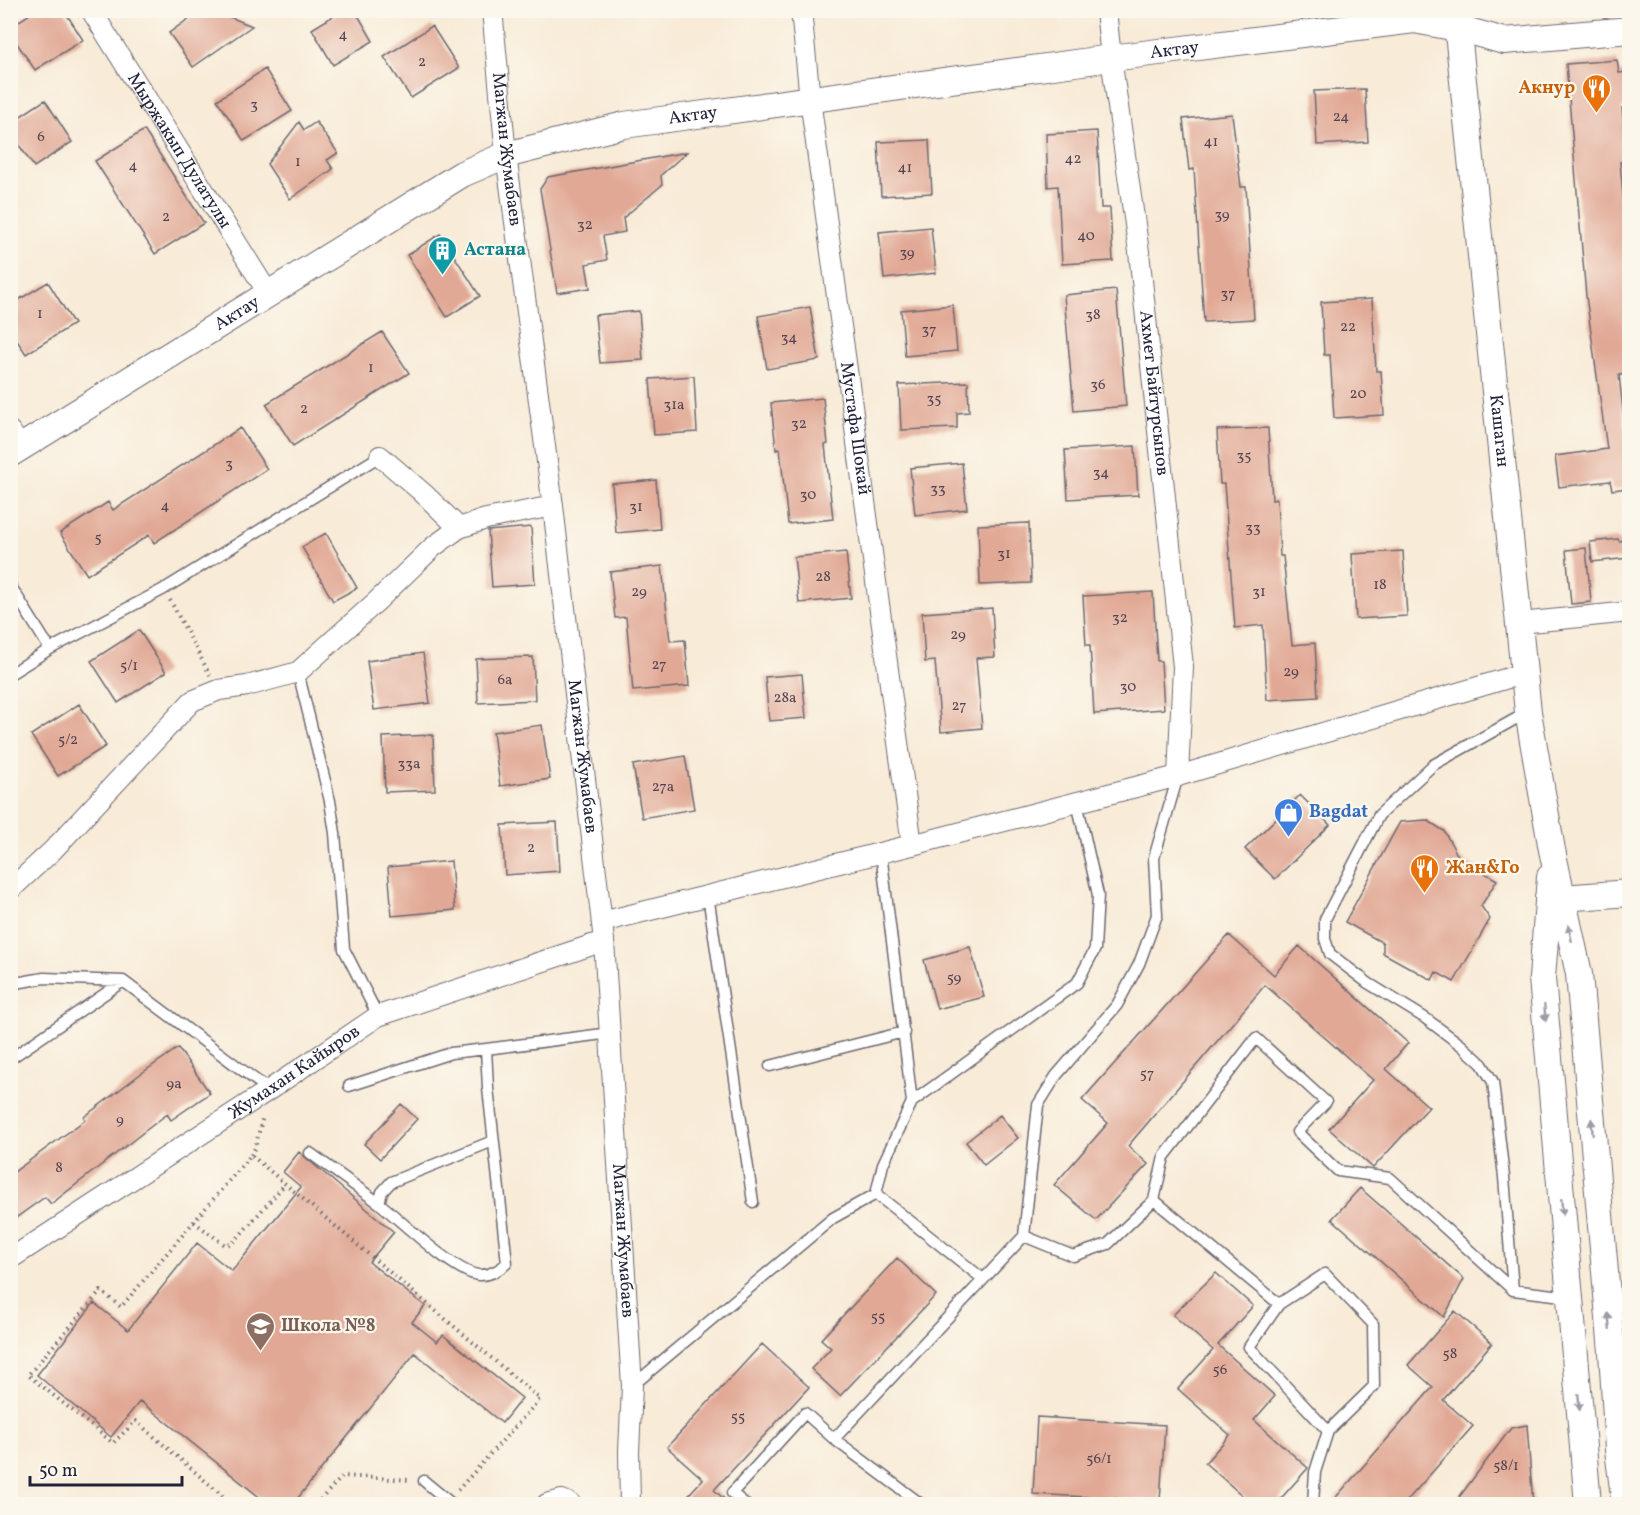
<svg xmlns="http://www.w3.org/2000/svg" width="1640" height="1515" viewBox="0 0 1640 1515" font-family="Vollkorn,serif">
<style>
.building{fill:#e1a995}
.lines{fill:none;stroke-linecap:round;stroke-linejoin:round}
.service-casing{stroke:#6d6872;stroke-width:13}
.minor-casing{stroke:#6d6872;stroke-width:22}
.tertiary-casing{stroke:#6d6872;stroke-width:28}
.path{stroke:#6d6872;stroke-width:4;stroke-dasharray:1.5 4.5;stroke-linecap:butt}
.service{stroke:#fff;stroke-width:10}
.minor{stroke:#fff;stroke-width:20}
.tertiary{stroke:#fff;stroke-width:26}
.oneway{fill:#9c9ca7}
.labels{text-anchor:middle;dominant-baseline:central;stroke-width:4.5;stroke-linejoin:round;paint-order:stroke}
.number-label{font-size:15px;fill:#524452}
.street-label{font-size:18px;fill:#22223b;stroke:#fbf7ec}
.food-label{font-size:18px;font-weight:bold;fill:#c56008;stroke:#fbf7ec;text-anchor:end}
.culture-label{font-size:18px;font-weight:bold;fill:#0d838f;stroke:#fbf7ec;text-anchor:start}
.shop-label{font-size:18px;font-weight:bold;fill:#366cbe;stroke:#fbf7ec;text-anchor:start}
.education-label{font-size:18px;font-weight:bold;fill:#785e54;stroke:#fbf7ec;text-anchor:start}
</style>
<rect width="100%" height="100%" fill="#fbf7ec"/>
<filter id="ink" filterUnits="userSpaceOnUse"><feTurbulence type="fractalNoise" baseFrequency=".0167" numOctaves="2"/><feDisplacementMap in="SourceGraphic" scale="12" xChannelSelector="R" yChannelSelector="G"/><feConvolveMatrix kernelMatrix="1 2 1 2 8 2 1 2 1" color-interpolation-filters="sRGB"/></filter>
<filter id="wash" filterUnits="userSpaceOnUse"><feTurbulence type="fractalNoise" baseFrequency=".008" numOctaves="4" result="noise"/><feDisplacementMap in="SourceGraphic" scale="24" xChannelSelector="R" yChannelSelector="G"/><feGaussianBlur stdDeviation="1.35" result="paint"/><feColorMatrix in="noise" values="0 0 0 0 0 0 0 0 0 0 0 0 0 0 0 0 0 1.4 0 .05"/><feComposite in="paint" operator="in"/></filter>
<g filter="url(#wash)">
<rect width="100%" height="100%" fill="#f8ebd7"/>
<g id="blocks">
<path class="building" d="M 36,10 L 64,10 L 83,40 L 35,70 L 10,33 L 10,27 Z
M 201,10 L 227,10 L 227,16 L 252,26 L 193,67 L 169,33 Z
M 343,10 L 355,10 L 373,41 L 333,65 L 312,29 Z
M 432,26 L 459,68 L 411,98 L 384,57 Z
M 1617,60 L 1619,73 L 1629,72 L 1629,108 L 1622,108 L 1626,161 L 1620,162 L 1629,264 L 1629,374 L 1619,375 L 1629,463 L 1629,488 L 1612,490 L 1610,481 L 1559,487 L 1555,456 L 1607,449 L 1586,296 L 1566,64 Z
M 265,69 L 292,111 L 244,141 L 217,100 Z
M 1365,89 L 1368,142 L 1317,145 L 1314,91 Z
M 45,100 L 72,142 L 34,167 L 10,132 L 10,123 Z
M 1232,114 L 1241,187 L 1246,187 L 1254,319 L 1204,322 L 1194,169 L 1189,170 L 1183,119 Z
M 299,122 L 304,130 L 316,122 L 338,153 L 327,160 L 333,169 L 290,199 L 267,164 Z
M 144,130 L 204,223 L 155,254 L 95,161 Z
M 1097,131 L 1101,208 L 1110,208 L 1113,261 L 1062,264 L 1058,186 L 1048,187 L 1046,134 Z
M 929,140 L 932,193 L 881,196 L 878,142 Z
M 687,152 L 661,175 L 662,185 L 623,218 L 625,232 L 603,236 L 607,260 L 586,264 L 590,288 L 557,293 L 540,189 L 548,177 Z
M 931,227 L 936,273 L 884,279 L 879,232 Z
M 440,234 L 480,296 L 447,317 L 407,255 Z
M 48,282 L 74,324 L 26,354 L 10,330 L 10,305 Z
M 1116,290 L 1126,406 L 1074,411 L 1064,295 Z
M 1372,299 L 1376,371 L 1381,371 L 1384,415 L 1334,418 L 1330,355 L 1324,355 L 1321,302 Z
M 953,305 L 957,351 L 905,356 L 901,310 Z
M 810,307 L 819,360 L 767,369 L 758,316 Z
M 639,311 L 643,360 L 600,363 L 595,315 Z
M 382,332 L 409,373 L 293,446 L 266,404 Z
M 694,376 L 697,432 L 654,435 L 650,379 Z
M 968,382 L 969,412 L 957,413 L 957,428 L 901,430 L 899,385 Z
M 823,398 L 828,444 L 825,445 L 833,519 L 788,524 L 780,449 L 776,450 L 771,403 Z
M 240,428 L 267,469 L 154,543 L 149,535 L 87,575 L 60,533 L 108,502 L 113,510 Z
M 1268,428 L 1272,500 L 1277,499 L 1280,556 L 1283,556 L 1292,645 L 1315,643 L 1318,697 L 1267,700 L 1263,625 L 1235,628 L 1224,484 L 1220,484 L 1217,430 Z
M 1135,446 L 1138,495 L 1068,499 L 1065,450 Z
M 962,463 L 967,509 L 915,515 L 910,468 Z
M 656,480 L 660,529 L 616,533 L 612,484 Z
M 1029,523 L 1031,583 L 980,585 L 978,525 Z
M 531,527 L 535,584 L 492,587 L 488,531 Z
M 326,533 L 357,588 L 333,601 L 302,547 Z
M 1618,539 L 1619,541 L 1629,540 L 1629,558 L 1592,562 L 1590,542 Z
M 1586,548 L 1591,602 L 1571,604 L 1566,550 Z
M 1403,551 L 1407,616 L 1356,619 L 1352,554 Z
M 846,552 L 851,598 L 799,603 L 794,557 Z
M 662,566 L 670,641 L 685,640 L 689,686 L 633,691 L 626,617 L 615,618 L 610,572 Z
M 1153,592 L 1157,661 L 1161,661 L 1164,709 L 1094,714 L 1090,645 L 1086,645 L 1083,596 Z
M 992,608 L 995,657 L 976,658 L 982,728 L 941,732 L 935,661 L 925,662 L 922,613 Z
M 139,630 L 166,672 L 118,703 L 91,661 Z
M 423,653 L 430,703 L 374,710 L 367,661 Z
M 533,657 L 535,700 L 478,703 L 476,659 Z
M 802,674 L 806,718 L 769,721 L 765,677 Z
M 79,704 L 106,746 L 58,776 L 31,735 Z
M 542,725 L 550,779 L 500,786 L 493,732 Z
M 433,735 L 435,790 L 385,792 L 383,737 Z
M 685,756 L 694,809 L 642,818 L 633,765 Z
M 1300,795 L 1330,825 L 1275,879 L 1245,849 Z
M 1427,820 L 1444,831 L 1459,858 L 1497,880 L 1481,906 L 1490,919 L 1454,982 L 1436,972 L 1432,980 L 1383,953 L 1383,943 L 1345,922 L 1400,822 Z
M 557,822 L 560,871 L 505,875 L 502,825 Z
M 451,861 L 455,910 L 392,916 L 388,867 Z
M 1229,935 L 1274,975 L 1299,946 L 1408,1043 L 1386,1069 L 1429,1107 L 1373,1168 L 1329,1129 L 1373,1080 L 1265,985 L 1128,1146 L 1148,1164 L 1096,1220 L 1054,1185 L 1108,1123 L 1082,1100 Z
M 970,947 L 984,997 L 937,1009 L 924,960 Z
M 178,1048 L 210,1093 L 171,1120 L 167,1114 L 51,1204 L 45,1197 L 10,1222 L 10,1175 L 85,1120 L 84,1117 L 139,1075 Z
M 401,1104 L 417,1119 L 380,1159 L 364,1144 Z
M 1000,1115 L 1018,1138 L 984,1165 L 966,1142 Z
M 299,1152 L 394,1232 L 369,1262 L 425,1306 L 412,1322 L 437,1342 L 443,1335 L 522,1398 L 502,1423 L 415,1353 L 293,1504 L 268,1504 L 140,1401 L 111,1437 L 37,1375 L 94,1303 L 128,1330 L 197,1243 L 232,1271 L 301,1187 L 283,1172 Z
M 1360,1188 L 1464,1279 L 1444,1317 L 1332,1219 Z
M 897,1258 L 936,1295 L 840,1396 L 811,1369 L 831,1348 L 821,1339 Z
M 1216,1273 L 1253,1306 L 1218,1345 L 1275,1396 L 1254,1420 L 1308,1468 L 1276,1504 L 1252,1504 L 1205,1463 L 1230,1435 L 1178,1389 L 1213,1350 L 1173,1315 Z
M 1455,1311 L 1492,1343 L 1443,1400 L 1473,1426 L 1404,1504 L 1330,1504 L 1433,1387 L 1408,1365 Z
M 762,1344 L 809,1387 L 714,1490 L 730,1504 L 680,1504 L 703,1479 L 667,1447 Z
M 1037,1417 L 1165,1425 L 1160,1501 L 1033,1494 Z
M 1527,1425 L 1533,1504 L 1454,1504 L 1511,1428 Z"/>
</g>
</g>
<g filter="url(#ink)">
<use href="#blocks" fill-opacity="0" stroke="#6d6872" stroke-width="1.5"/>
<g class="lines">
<defs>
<path id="service" d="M 10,585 L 50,649
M 298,672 L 330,801 L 335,833 L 344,949 L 378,1016
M 10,674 L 50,649 L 164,589 L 380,456
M 881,853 L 912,1102
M 708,895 L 753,1202
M 10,984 L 44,978 L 123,981 L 269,1090
M 10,1059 L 122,982
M 770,1066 L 904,1032
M 349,1086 L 451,1053 L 486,1049
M 493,1141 L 391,1182 L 382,1192 L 379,1203 C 400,1220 454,1272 478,1275 C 489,1276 500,1270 507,1263 L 488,1088 L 486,1049 L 611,1033
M 310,1153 L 379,1203
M 876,1194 L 883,1164 L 912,1102 L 1077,983 L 1095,949 L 1098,895 L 1077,802
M 1154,1200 L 1279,1304
M 1024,1236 L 1038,1105 L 1056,1076 L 1117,1005 L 1139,964 L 1157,915 L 1154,858 L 1178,776
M 1325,1274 L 1373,1324 L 1374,1386 L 1328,1431 L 1249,1347 L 1279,1304 Z
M 1513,1290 L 1504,1177 L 1493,1082 L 1482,1064 L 1461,1045 L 1425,1018 L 1368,983 L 1330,954 L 1325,939 L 1325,919 L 1379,815 L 1433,765 L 1528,712
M 632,1386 L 833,1218 L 876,1194 L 983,1279
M 834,1439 L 1024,1236 L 1073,1256 L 1108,1244 L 1154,1200 L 1164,1157 L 1256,1038 L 1326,1102 L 1297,1132 L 1338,1171 L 1390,1178 L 1513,1290 L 1570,1297
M 424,1481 L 452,1504
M 745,1504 L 732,1493 L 805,1413 L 834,1439 L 921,1504
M 1313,1504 L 1315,1472 L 1328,1431"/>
<g id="minor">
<path id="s1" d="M 91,10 L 268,293"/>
<path id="s2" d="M 492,10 L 506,155 L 553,506 L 604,941 L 632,1386 L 629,1452 L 630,1504"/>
<path id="s3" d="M 801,10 L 810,99 L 912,845"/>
<path id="s4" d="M 1106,10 L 1111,58 L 1139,252 L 1183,667 L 1178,776"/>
<path d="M 10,431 L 21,447"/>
<path d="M 380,456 L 423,493 L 459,528"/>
<path d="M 1520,623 L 1630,612"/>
<path d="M 10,890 L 53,850 L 192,701 L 219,690 L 247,686 L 298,672 L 377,601 L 433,547 L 459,528 L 486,519 L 553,506"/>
<path d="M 602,922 L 912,845 L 1178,776 L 1525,673"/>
<path id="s5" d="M 10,1259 L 269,1090 L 378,1016 L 604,941"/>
<path d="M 547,1504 L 562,1500 L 571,1504"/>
</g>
<g id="tertiary">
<path id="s6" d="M 1456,13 L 1528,712 L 1552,850 L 1579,974 L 1612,1352 L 1618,1450 L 1625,1504"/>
<path id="s7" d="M 10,454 L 462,174 L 506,155 L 624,125 L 1111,58 L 1414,20 L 1458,28 L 1504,41 L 1630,30"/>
<path d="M 1550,877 L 1542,978 L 1588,1504"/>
<path d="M 1548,899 L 1630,893"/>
</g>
</defs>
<use href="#service" class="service-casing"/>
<use href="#minor" class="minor-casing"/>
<use href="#tertiary" class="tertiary-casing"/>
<path class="path" d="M 170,600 L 210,675
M 251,1155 L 255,1148 L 263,1116
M 194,1222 L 225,1245 L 233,1243 L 285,1184
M 232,1504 L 136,1421 L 113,1443 L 28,1375 L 101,1291 L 121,1307 L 251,1155 L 540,1399 L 457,1491
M 316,1504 L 343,1476 L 411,1480"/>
<use href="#service" class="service"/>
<use href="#minor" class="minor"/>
<use href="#tertiary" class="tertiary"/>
</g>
<defs><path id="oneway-solid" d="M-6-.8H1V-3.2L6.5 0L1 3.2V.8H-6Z" transform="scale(1.5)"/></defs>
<g class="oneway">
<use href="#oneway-solid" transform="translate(1570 933) rotate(-102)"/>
<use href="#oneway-solid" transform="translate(1545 1013) rotate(85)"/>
<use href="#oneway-solid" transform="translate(1592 1127) rotate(-95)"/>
<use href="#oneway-solid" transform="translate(1562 1207) rotate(85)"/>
<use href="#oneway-solid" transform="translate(1609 1321) rotate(-95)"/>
<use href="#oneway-solid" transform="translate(1579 1402) rotate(85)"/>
</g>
</g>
<defs>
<symbol id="restaurant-pin" viewBox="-11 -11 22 30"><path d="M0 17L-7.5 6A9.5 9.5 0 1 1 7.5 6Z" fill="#e8710a" stroke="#fbf7ec"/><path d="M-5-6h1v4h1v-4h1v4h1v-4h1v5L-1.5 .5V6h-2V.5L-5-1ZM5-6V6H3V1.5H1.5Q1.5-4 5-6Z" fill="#fff"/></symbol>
<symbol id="building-pin" viewBox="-11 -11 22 30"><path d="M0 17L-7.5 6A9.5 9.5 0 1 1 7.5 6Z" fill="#0f9aa8" stroke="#fbf7ec"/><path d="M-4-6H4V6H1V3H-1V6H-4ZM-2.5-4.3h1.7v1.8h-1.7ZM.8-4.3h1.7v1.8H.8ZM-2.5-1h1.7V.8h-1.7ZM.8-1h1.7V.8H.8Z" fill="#fff"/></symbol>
<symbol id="shop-pin" viewBox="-11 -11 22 30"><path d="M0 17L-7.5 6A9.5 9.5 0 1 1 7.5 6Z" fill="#3f7fe0" stroke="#fbf7ec"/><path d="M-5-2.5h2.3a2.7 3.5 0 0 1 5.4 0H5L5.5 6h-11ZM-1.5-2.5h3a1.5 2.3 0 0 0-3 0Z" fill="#fff"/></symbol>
<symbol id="school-pin" viewBox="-11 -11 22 30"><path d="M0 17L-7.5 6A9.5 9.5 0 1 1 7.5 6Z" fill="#8d6e63" stroke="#fbf7ec"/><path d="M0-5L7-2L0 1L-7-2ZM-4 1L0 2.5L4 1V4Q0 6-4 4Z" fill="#fff"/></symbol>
</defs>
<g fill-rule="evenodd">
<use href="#restaurant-pin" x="1580" y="72" width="33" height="45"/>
<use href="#building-pin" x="426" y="234" width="33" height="45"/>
<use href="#shop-pin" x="1272" y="796" width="33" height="45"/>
<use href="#restaurant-pin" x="1408" y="852" width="33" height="45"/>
<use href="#school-pin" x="244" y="1310" width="33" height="45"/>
</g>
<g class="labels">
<g class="number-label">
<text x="343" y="35">4</text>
<text x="422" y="62">2</text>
<text x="254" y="105">3</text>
<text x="1341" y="117">24</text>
<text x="41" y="137">6</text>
<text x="1211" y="142">41</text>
<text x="1073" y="159">42</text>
<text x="298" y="162">1</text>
<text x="133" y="166">4</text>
<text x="905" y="168">41</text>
<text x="1222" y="215">39</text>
<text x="166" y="217">2</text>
<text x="585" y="225">32</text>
<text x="1086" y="236">40</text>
<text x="907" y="253">39</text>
<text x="1228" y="294">37</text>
<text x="40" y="314">1</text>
<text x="1093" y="315">38</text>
<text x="1348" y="327">22</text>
<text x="929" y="330">37</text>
<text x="789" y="338">34</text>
<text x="371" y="368">1</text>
<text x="1098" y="385">36</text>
<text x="1358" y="394">20</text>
<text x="934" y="399">35</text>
<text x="674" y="405">31а</text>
<text x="304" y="409">2</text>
<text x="799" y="424">32</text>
<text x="1244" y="456">35</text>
<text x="229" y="464">3</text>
<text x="1101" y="473">34</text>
<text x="938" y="489">33</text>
<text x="808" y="495">30</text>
<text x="165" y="506">4</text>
<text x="636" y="507">31</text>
<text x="1253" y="528">33</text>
<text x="98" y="538">5</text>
<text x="1004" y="554">31</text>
<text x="823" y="577">28</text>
<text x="1380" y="585">18</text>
<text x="639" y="592">29</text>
<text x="1259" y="592">31</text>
<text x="1120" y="618">32</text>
<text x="958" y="635">29</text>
<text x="659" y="665">27</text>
<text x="129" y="666">5/1</text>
<text x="1291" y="672">29</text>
<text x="505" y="680">6а</text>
<text x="1128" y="687">30</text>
<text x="785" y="698">28а</text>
<text x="959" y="706">27</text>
<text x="68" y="740">5/2</text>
<text x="409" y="764">33а</text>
<text x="663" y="787">27а</text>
<text x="531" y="848">2</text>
<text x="954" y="978">59</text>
<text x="1147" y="1074">57</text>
<text x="174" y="1084">9а</text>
<text x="120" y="1120">9</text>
<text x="59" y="1168">8</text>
<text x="878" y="1317">55</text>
<text x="1450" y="1354">58</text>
<text x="1220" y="1370">56</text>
<text x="738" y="1417">55</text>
<text x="1099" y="1459">56/1</text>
<text x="1506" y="1466">58/1</text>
</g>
<g class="street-label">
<text stroke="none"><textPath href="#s7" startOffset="1257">Актау</textPath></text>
<text stroke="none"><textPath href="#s7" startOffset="771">Актау</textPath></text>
<text stroke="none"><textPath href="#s2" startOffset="140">Магжан Жумабаев</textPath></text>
<text stroke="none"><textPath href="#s1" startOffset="166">Мыржакып Дулатулы</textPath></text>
<text stroke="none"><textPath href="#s7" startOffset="267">Актау</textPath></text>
<text stroke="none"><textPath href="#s4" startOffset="386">Ахмет Байтурсынов</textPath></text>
<text stroke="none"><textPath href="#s3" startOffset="422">Мустафа Шокай</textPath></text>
<text stroke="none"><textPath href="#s6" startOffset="420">Кашаган</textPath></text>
<text stroke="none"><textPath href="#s2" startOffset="752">Магжан Жумабаев</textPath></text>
<text stroke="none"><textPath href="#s5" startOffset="340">Жумахан Кайыров</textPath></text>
<text stroke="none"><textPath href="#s2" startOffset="1238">Магжан Жумабаев</textPath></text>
</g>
<g class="food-label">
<text x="1575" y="88">Акнур</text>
<text x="1446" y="868" text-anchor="start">Жан&amp;Го</text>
</g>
<g class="culture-label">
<text x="464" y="250">Астана</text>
</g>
<g class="shop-label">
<text x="1309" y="812">Bagdat</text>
</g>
<g class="education-label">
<text x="281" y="1326">Школа №8</text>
</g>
</g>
<rect width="1640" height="1515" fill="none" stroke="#fbf7ec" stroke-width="36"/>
<path d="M30 1476v9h152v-9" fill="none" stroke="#22223b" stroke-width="3"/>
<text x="39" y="1476" font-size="18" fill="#22223b" stroke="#fbf7ec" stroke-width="4.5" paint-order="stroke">50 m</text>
</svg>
